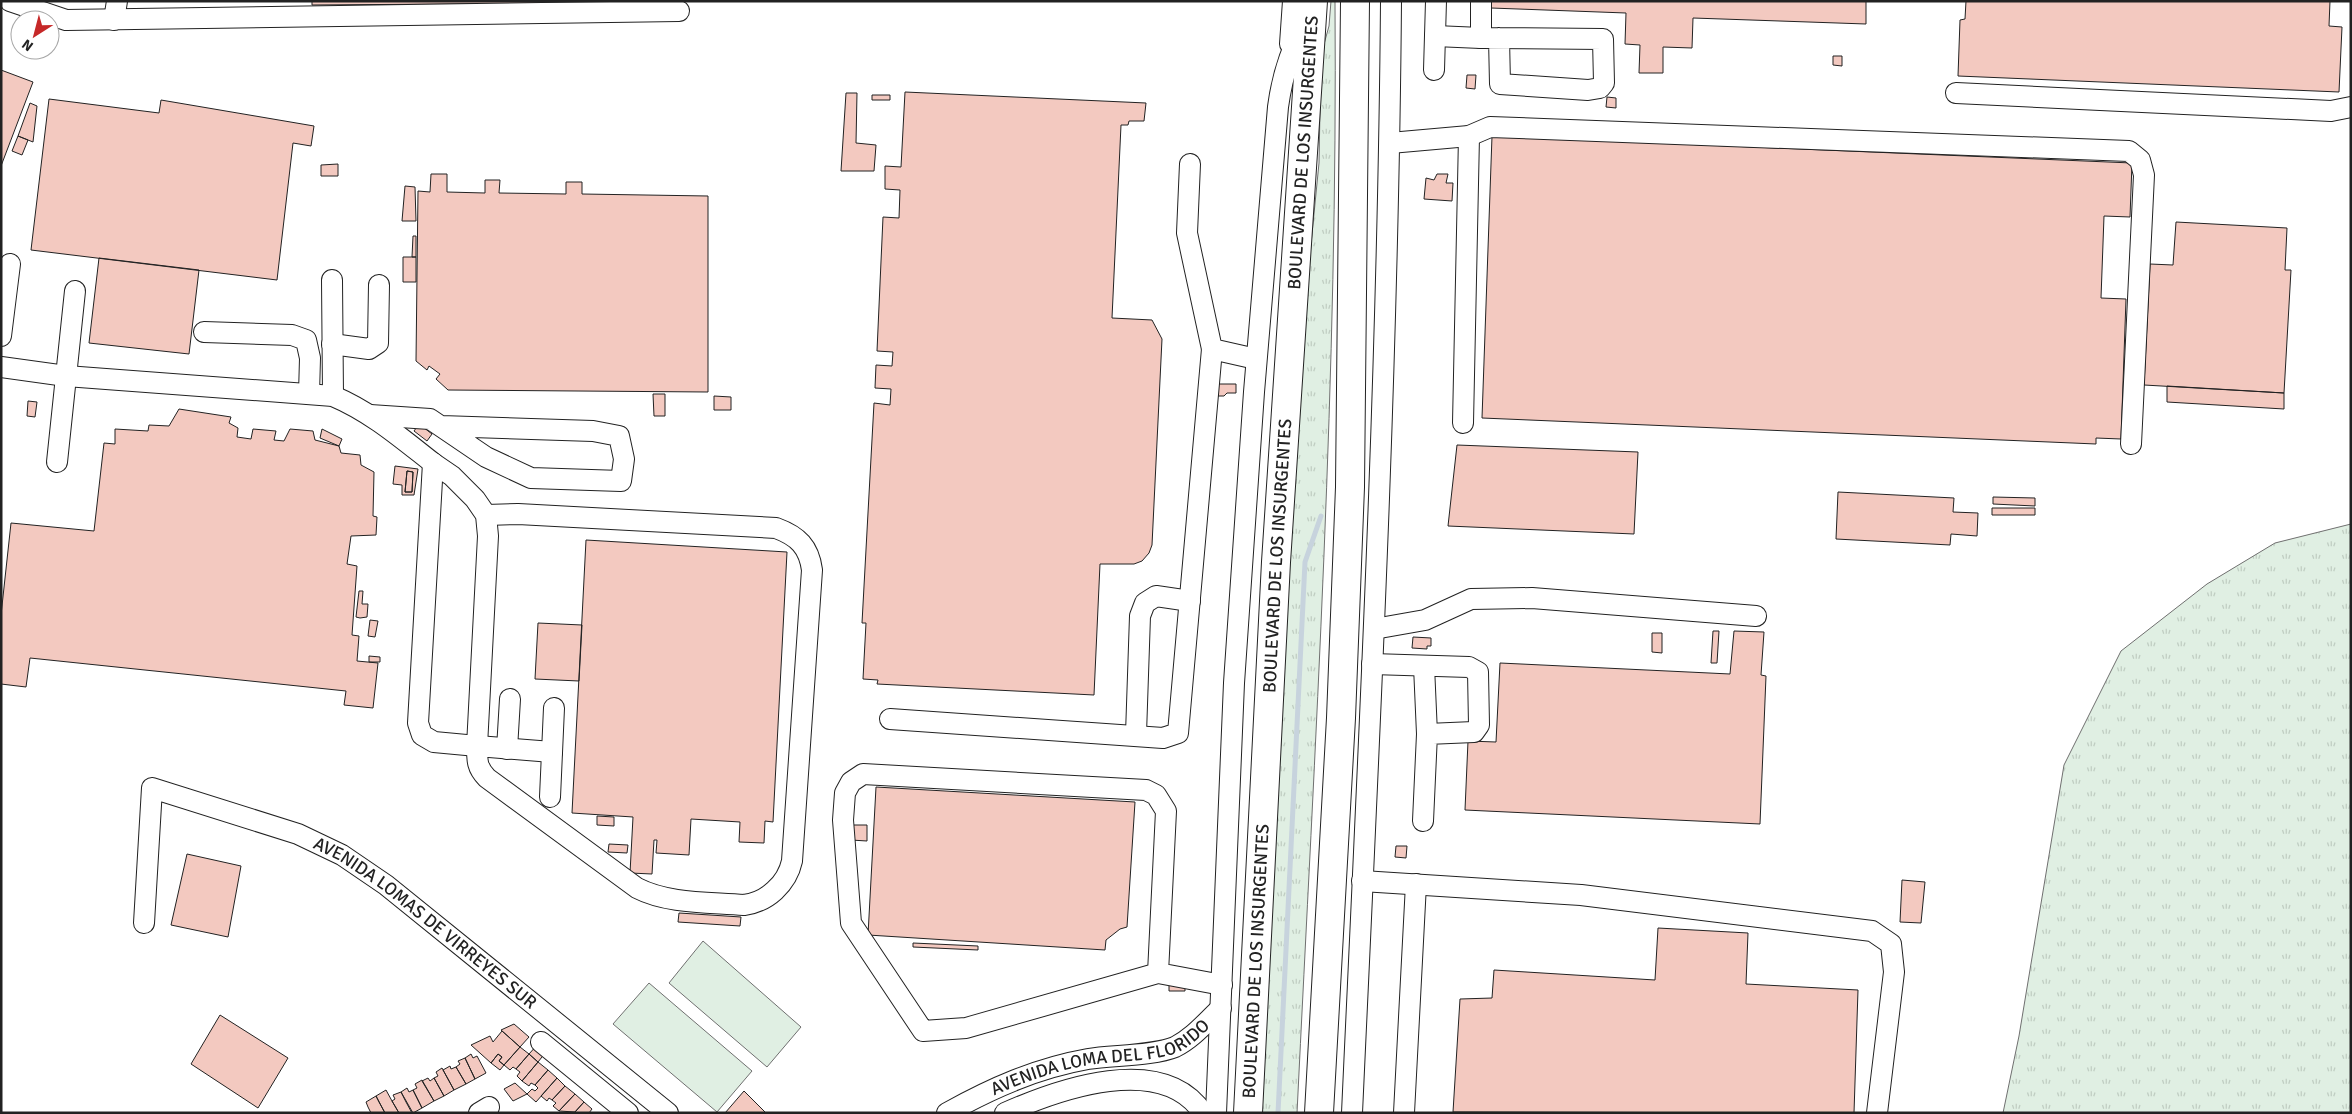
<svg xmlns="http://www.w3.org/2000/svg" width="2352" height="1114" viewBox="0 0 2352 1114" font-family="Signika,sans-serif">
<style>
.grass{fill:url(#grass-tufts);stroke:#6f6f6f}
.pitch{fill:#e0efe3;stroke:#6f6f6f}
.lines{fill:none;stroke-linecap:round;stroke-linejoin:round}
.stream{stroke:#c7d3dd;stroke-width:5}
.building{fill:#f3c9c0;stroke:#222;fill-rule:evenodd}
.minor-casing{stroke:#222;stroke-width:22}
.highway-casing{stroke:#222;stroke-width:30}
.minor{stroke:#fff;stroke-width:20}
.highway{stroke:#fff;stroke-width:28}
.labels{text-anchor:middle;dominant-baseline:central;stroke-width:4;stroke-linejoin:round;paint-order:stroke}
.street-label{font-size:18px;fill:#222;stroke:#fff}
</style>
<defs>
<pattern id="grass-tufts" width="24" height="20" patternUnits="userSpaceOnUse" patternTransform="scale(1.25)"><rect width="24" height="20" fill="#e0efe3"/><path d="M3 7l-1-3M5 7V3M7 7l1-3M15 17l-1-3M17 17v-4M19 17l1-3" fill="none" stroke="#c0cdc2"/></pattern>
</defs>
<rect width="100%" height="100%" fill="#fff"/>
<path class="grass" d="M 1331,1 L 1335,1 C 1338,372 1315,743 1297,1113 L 1256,1113 L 1270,853 L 1307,285 L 1319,163 L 1321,55 L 1329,26 Z
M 2351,524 L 2351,1113 L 2003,1113 L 2019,1036 L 2064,765 L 2121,651 L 2207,584 L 2275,543 Z"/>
<path class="pitch" d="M 703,941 L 801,1027 L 767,1067 L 669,983 Z
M 649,983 L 752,1071 L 717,1112 L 613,1024 Z"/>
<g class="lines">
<path class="stream" d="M 1278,1113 L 1305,562 L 1321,516"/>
</g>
<path class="building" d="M 312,1 L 588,1 L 588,3 L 312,5 Z
M 1491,1 L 1866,1 L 1866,24 L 1693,18 L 1692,48 L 1663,47 L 1663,73 L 1639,73 L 1640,45 L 1625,44 L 1626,13 L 1491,8 Z
M 1966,1 L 2330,1 L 2329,26 L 2342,27 L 2339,92 L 1958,76 L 1960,20 L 1965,19 Z
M 1833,56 L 1842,56 L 1842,66 L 1833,65 Z
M 1,70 L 33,82 L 1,166 Z
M 1467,75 L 1476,75 L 1475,89 L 1466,88 Z
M 905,92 L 1146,103 L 1144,121 L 1129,121 L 1128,125 L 1121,125 L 1112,318 L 1152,320 L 1162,339 L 1152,545 L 1149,553 L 1142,561 L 1134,564 L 1100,564 L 1094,695 L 877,684 L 878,680 L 863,679 L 866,623 L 862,623 L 874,403 L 890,405 L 891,389 L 875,388 L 876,365 L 892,366 L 893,352 L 877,351 L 883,217 L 899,218 L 900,190 L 885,189 L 885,166 L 901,167 Z
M 846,93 L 857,93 L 856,143 L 876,145 L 874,171 L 841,171 Z
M 872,95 L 890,95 L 890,100 L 872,100 Z
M 1607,97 L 1616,98 L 1616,108 L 1606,107 Z
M 49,99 L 159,113 L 161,100 L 314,126 L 311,146 L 293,143 L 277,280 L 31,250 Z
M 30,103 L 37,106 L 33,142 L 18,136 Z
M 18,136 L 28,140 L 22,155 L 12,151 Z
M 1492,136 L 2132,163 L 2130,217 L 2104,216 L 2101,298 L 2126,299 L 2121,439 L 2096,438 L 2096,444 L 1482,418 Z
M 338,164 L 338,176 L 321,176 L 321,165 Z
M 431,174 L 447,174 L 447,192 L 485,193 L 485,180 L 500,180 L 499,193 L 566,194 L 566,182 L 582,182 L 582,194 L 708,196 L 708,392 L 448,390 L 436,379 L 440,374 L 429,366 L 427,370 L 416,361 L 418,191 L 430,192 Z
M 1437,174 L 1448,174 L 1446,183 L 1453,183 L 1452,201 L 1424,199 L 1426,178 L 1434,180 Z
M 405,186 L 415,187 L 416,221 L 402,221 Z
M 2176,222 L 2287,228 L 2285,270 L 2291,270 L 2284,393 L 2144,385 L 2150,264 L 2173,265 Z
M 413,236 L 416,236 L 416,257 L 412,257 Z
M 403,257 L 416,257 L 416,282 L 403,282 Z
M 99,258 L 199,270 L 189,354 L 89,343 Z
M 1212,384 L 1236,384 L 1236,393 L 1227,393 L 1224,396 L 1218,396 Z
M 2167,386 L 2284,393 L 2284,409 L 2167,402 Z
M 653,394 L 665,394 L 665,416 L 654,416 Z
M 714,396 L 731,397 L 731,410 L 714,410 Z
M 28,401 L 37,402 L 35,417 L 27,416 Z
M 179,409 L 231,417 L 229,423 L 238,428 L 237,437 L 251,439 L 253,429 L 276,431 L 274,440 L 284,441 L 290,429 L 313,431 L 315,440 L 339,446 L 341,453 L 360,455 L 361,465 L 374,472 L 373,516 L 377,517 L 376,535 L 351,536 L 347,564 L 357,566 L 352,635 L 359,636 L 357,661 L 378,663 L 373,708 L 344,705 L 346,691 L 30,658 L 26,687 L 1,684 L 1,615 L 11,523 L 94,531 L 104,443 L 115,444 L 115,429 L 148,431 L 149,425 L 169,426 Z
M 419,424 L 432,434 L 427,441 L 414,431 Z
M 322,429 L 342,439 L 339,446 L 320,438 Z
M 1457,445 L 1638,452 L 1634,534 L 1448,526 Z
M 395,466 L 418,469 L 414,495 L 402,495 L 402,485 L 393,484 ZM 407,471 L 413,472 L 412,492 L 405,492 Z
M 407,471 L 413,472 L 412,492 L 405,492 Z
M 1838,492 L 1954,498 L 1953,512 L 1978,513 L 1977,536 L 1951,534 L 1950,545 L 1836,539 Z
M 1993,497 L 2035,498 L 2035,506 L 1993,504 Z
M 1992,508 L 2035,508 L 2035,515 L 1992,515 Z
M 586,540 L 787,552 L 773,822 L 765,821 L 764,843 L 739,842 L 740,822 L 691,819 L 689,855 L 656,853 L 657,840 L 654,840 L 652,874 L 630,873 L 633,817 L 572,813 Z
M 359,591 L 363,591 L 362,604 L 368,604 L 367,617 L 360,618 L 356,617 Z
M 370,620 L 378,621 L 375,637 L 368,636 Z
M 538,623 L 582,625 L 579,681 L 535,679 Z
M 1713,631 L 1719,631 L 1717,663 L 1711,663 Z
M 1734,631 L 1764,632 L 1761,675 L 1766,676 L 1760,824 L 1465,810 L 1468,741 L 1496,742 L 1500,663 L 1730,674 Z
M 1652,633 L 1662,633 L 1662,653 L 1652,652 Z
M 1413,637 L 1431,638 L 1431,646 L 1427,646 L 1427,649 L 1412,648 Z
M 369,656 L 380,657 L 380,662 L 369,662 Z
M 876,787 L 1135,802 L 1127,927 L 1120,929 L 1106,940 L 1105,950 L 868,935 Z
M 597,816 L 614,817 L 614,826 L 597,825 Z
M 851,825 L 867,825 L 867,841 L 851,840 Z
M 609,844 L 628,845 L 627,853 L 608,852 Z
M 1396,846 L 1407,846 L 1406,858 L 1395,857 Z
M 187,854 L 241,866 L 228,937 L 171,925 Z
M 1902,880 L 1925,882 L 1921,923 L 1900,922 Z
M 679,913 L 741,917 L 740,926 L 678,922 Z
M 1658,928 L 1748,933 L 1746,984 L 1858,990 L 1854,1113 L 1453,1112 L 1460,999 L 1492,998 L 1494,970 L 1655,980 Z
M 913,943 L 978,946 L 978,950 L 913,947 Z
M 1169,983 L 1185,983 L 1185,991 L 1169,991 Z
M 220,1015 L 288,1058 L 258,1108 L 191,1064 Z
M 514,1024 L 529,1037 L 520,1047 L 501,1030 Z
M 502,1031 L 520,1047 L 504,1065 L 499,1061 L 502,1057 L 498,1054 L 491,1063 L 471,1045 L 490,1036 L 493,1042 Z
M 538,1044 L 546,1052 L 538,1062 L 529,1054 Z
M 520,1047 L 529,1054 L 516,1069 L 513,1067 L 510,1070 L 504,1065 Z
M 471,1054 L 473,1058 L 477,1056 L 486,1073 L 475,1079 L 465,1058 Z
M 498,1054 L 502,1057 L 499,1061 L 504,1065 L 500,1070 L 491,1063 Z
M 529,1054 L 538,1062 L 522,1081 L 517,1076 L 520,1072 L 516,1069 Z
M 465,1058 L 475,1079 L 466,1084 L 456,1067 L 460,1064 L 458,1061 Z
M 538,1062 L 548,1070 L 535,1085 L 531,1083 L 529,1086 L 522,1081 Z
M 450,1066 L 451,1069 L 456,1067 L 466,1084 L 454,1090 L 443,1070 Z
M 442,1068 L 454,1090 L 444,1096 L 434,1078 L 438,1076 L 436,1072 Z
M 548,1070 L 557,1078 L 536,1102 L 527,1094 L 532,1089 L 535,1091 L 538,1088 L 535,1085 Z
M 428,1078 L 430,1081 L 434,1078 L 444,1096 L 434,1101 L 422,1081 Z
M 557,1078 L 565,1086 L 552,1100 L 549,1098 L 547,1101 L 541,1096 Z
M 422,1080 L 434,1101 L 422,1108 L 413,1090 L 417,1088 L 415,1084 Z
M 515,1083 L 527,1094 L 513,1101 L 504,1089 Z
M 565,1086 L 575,1094 L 559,1111 L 553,1106 L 556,1103 L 552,1100 Z
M 407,1088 L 409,1092 L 413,1090 L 422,1108 L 413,1113 L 401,1092 Z
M 386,1090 L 392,1101 L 399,1113 L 385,1113 L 376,1096 Z
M 744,1091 L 766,1113 L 725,1113 Z
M 401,1092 L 406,1102 L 412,1113 L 399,1113 L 392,1101 L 395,1099 L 393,1095 Z
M 575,1094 L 584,1102 L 575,1112 L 559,1111 Z
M 376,1096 L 379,1102 L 385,1113 L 371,1113 L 368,1107 L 366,1102 Z
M 584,1102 L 592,1109 L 589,1113 L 574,1113 Z"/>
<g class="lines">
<defs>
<g id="minor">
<path d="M 10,1 L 66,20 L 679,11"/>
<path d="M 1481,1 L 1481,38 L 1603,39 L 1604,83 L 1600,88 L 1588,90 L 1500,84 L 1499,38"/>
<path d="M 114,20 L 117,1"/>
<path d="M 1435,36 L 1481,38"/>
<path d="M 1290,44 L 1293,1"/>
<path d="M 1434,70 L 1436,1"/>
<path d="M 1956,93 L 2331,111 L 2351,107"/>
<path d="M 1390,143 L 1469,136 L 1490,127 L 2129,151 L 2140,160 L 2144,175 L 2131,444"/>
<path d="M 1190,164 L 1187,233 L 1212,349 L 1256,359"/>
<path d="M 332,280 L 333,396"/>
<path d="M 204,332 L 292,335 L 306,340 L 310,358 L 309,394"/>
<path d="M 1,336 L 10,264"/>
<path d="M 332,344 L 369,349 L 378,343 L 379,285"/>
<path d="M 1,367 L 66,376 L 333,396 C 371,412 401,438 433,463"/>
<path d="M 370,415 L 430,419 L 486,457 L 531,478 L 621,481 L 624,459 L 619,436 L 593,431 L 441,426"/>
<path d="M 1463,423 L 1469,136"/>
<path d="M 57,462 L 75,291"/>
<path d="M 433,463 L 452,476 L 475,499 L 486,515 L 488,536 L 477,746 L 434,742 L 422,735 L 418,723 Z"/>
<path d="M 486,515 L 518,514 L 776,528 C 798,536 809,547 812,570 L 792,861 C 787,884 767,902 744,905 C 709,902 668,904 637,888 L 487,778 C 477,768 477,761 477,746 L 552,752"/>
<path d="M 1374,629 L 1425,620 L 1471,599 L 1532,598 L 1756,616"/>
<path d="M 1372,664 L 1469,667 L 1478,672 L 1479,725 L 1474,732 L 1427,734 L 1423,821"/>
<path d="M 1424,666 L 1427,734"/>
<path d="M 890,719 L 1163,738 L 1178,733 L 1212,349"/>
<path d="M 1136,734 L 1140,616 L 1145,603 L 1156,596 L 1190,601"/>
<path d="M 507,749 L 510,699"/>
<path d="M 550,797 L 554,708"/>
<path d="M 1362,881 L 1581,895 L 1872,931 L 1891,944 L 1894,972 L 1877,1113"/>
<path id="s1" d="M 144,923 L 152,788 L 298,834 L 342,855 L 386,885 L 668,1113"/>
<path d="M 1158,973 L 1166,811 L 1156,795 L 1146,790 L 863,774 L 851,782 L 845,793 L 843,820 L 851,923 L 923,1031 L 966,1028 L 1158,973 L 1222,985"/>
<path d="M 541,1042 L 628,1113"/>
<path d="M 479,1113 L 489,1107"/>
<path id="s2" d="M 947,1113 C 992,1088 1037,1068 1088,1059 C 1112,1055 1153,1056 1175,1047 C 1193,1038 1206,1022 1221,1008"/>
<path d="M 1005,1113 C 1059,1089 1162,1052 1203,1113"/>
<path d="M 1216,1113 L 1234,683 L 1254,392 L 1278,107 C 1283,70 1293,45 1310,13"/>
<path d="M 1352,1113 C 1369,742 1388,372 1391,1"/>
<path d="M 1404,1113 L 1416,884"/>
</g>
<g id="highway">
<path id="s3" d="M 1248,1113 L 1276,562 L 1313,1"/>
<path d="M 1319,1113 L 1341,718 L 1350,487 L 1355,1"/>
</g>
</defs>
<use href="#minor" class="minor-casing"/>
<use href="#highway" class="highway-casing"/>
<use href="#minor" class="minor"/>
<use href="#highway" class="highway"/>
</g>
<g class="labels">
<g class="street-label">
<text stroke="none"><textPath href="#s3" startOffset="962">BOULEVARD DE LOS INSURGENTES</textPath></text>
<text stroke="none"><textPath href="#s3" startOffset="558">BOULEVARD DE LOS INSURGENTES</textPath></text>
<text stroke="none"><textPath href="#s1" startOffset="444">AVENIDA LOMAS DE VIRREYES SUR</textPath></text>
<text stroke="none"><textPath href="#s3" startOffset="152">BOULEVARD DE LOS INSURGENTES</textPath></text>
<text stroke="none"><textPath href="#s2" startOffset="165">AVENIDA LOMA DEL FLORIDO</textPath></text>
</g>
</g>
<rect width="2352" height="1114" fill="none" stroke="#222222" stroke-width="5"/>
<g transform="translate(35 35) rotate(216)"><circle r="24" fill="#ffffff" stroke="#a7a7a7"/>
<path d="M0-4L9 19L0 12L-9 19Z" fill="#c62828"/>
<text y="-8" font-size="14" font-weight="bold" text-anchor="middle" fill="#222222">N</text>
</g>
</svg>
